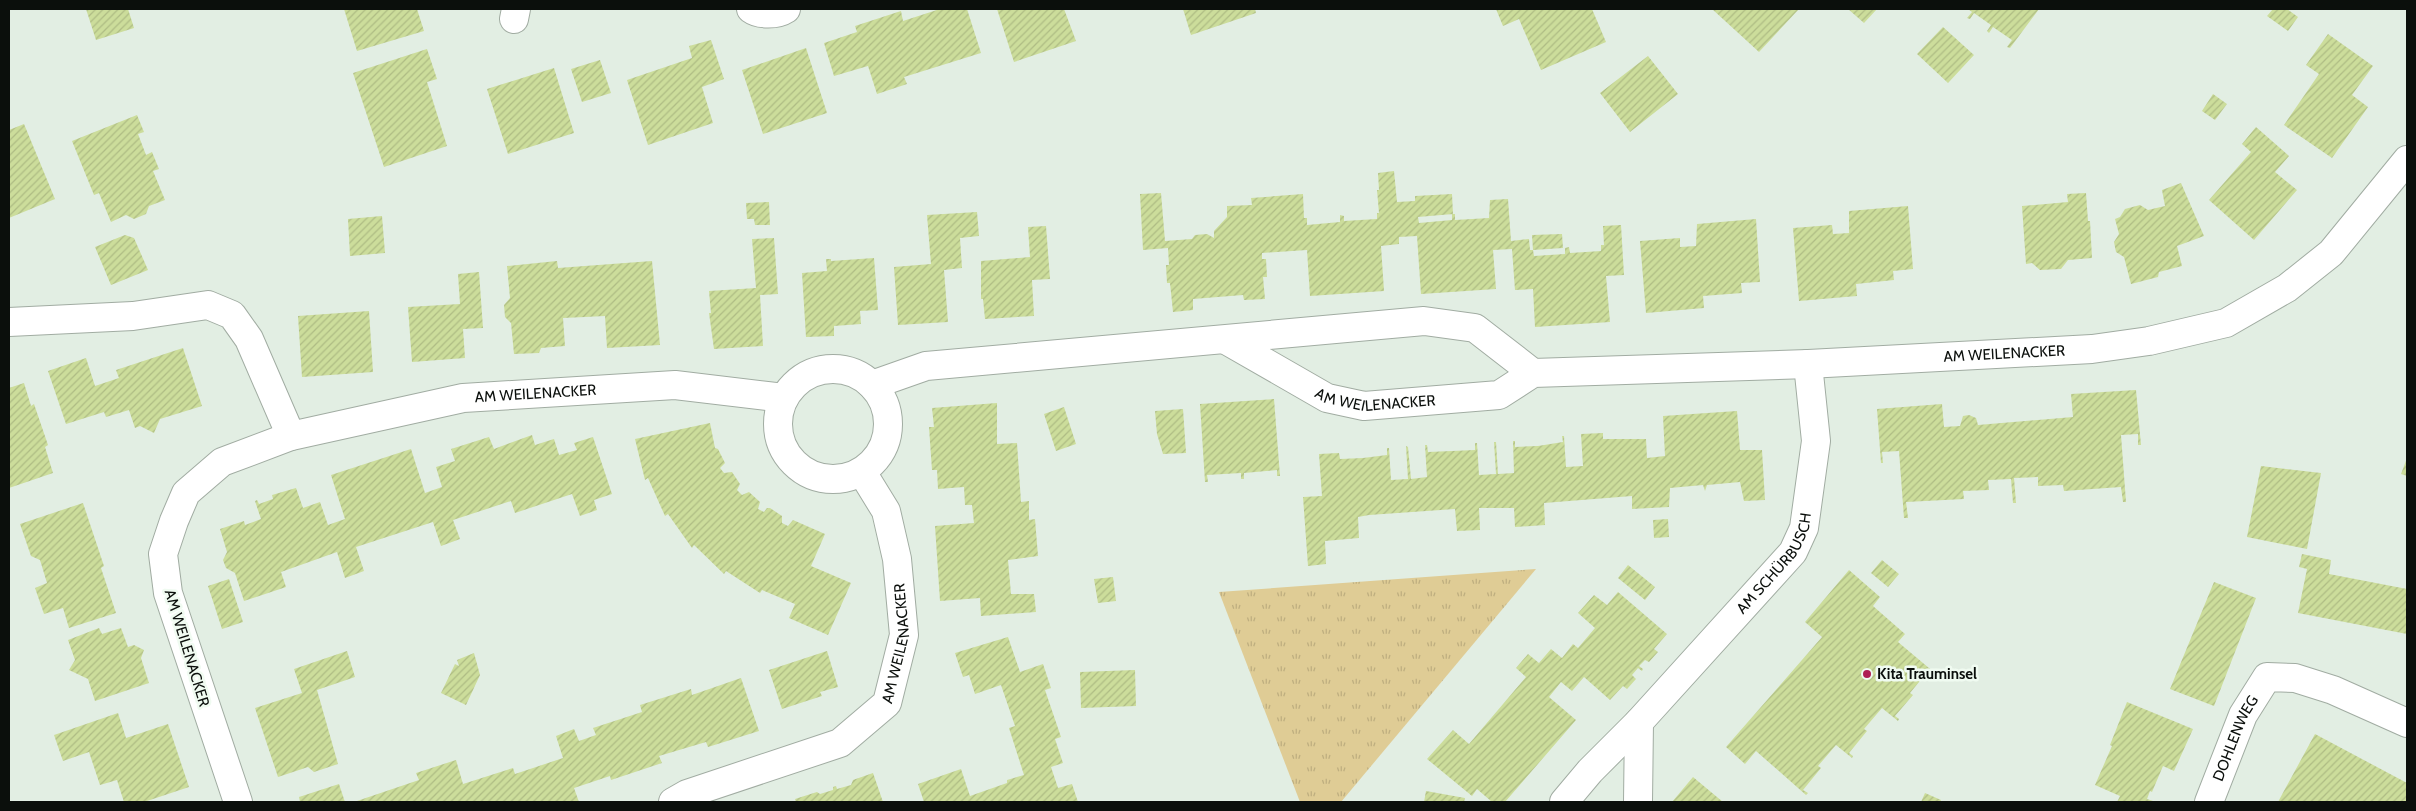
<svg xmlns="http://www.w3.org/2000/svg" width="2416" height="811" viewBox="0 0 2416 811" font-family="Cabin,sans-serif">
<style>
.park{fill:url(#park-tufts)}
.building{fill:url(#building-hatch)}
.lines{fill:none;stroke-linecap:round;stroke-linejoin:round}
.street-casing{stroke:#a1aca2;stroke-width:30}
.street{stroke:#fff;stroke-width:28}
.poi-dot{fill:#ae1e53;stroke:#f0fbf1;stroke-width:2}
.labels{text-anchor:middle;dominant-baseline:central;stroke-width:5;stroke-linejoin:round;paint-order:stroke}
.street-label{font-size:15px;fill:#0b0f0c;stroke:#f0fbf1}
.poi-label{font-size:15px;font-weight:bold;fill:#0b0f0c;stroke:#f0fbf1;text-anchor:start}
</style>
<defs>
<pattern id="park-tufts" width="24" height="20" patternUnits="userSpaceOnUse" patternTransform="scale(1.25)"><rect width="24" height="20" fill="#dfcc95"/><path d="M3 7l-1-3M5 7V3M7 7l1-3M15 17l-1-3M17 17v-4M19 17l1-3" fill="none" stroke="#beae7f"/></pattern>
<pattern id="building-hatch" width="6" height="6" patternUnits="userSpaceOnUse" patternTransform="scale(1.25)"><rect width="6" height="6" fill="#ccdd9b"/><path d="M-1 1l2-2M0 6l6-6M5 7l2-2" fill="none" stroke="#aebc84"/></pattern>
</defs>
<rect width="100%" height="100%" fill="#e2eee3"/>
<path class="park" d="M 1536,569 L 1341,802 L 1300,802 L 1219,592 Z"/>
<path class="building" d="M 86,9 L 128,9 L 134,28 L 96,40 Z
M 344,9 L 417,9 L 424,31 L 357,51 Z
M 940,9 L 967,9 L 981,53 L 904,77 L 907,84 L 877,94 L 868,66 L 834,76 L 824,43 L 857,32 L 855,26 L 901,11 L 903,21 Z
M 997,9 L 1064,9 L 1076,41 L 1014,62 Z
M 1183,9 L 1255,9 L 1256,13 L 1191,35 Z
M 1496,9 L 1592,9 L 1606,42 L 1541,70 L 1519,19 L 1503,26 Z
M 1712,9 L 1799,9 L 1759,52 Z
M 1848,9 L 1877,9 L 1864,23 Z
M 1968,9 L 2039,9 L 2010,48 L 2007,47 L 2012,40 L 1993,27 L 1989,33 L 1987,31 L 1991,25 L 1974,13 L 1970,19 L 1967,18 L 1972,12 Z
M 2273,9 L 2287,9 L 2298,17 L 2288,31 L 2267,16 Z
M 1943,27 L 1974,55 L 1948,83 L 1917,54 Z
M 2328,34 L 2373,66 L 2352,95 L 2368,107 L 2332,158 L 2284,125 L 2319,74 L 2306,65 Z
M 711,40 L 724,79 L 702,87 L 713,123 L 648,145 L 627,80 L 692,58 L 689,46 Z
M 806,48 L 827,113 L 763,134 L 742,70 Z
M 427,49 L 437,79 L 427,82 L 447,146 L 384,167 L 353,73 Z
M 1648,56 L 1678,94 L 1630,132 L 1600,93 Z
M 600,60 L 611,93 L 582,102 L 571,69 Z
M 554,68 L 574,133 L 508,154 L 487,89 Z
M 2213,94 L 2227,104 L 2215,120 L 2202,111 Z
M 137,115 L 144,132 L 138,134 L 146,155 L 152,152 L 159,169 L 153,171 L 165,200 L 149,206 L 146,214 L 134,219 L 126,215 L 111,222 L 99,193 L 94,195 L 72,141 Z
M 24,124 L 55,199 L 9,218 L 9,130 Z
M 2256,127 L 2289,156 L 2275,172 L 2297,190 L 2254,240 L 2209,200 L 2251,152 L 2242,144 Z
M 1394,171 L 1397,202 L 1415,201 L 1415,196 L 1452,194 L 1453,214 L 1418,217 L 1419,223 L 1452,220 L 1452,214 L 1455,214 L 1455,220 L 1489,218 L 1490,200 L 1508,199 L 1511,241 L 1529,239 L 1530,250 L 1533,250 L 1534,256 L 1565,254 L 1565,248 L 1569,247 L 1570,253 L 1601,251 L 1601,245 L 1604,245 L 1603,226 L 1621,225 L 1624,275 L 1606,276 L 1610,322 L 1535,327 L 1533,289 L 1515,290 L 1512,249 L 1493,250 L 1496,289 L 1421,294 L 1417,236 L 1399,237 L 1399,244 L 1381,246 L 1384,291 L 1310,296 L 1307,250 L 1262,253 L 1262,259 L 1266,259 L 1267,277 L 1263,277 L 1265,299 L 1244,300 L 1243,295 L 1193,299 L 1193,310 L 1173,312 L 1170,283 L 1167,283 L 1166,265 L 1169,265 L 1168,248 L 1143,250 L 1140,194 L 1161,193 L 1165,241 L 1192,239 L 1195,235 L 1207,234 L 1214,238 L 1214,231 L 1227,217 L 1227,206 L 1252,205 L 1251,198 L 1303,194 L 1304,218 L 1307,218 L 1307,225 L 1340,222 L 1340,215 L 1344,216 L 1344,221 L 1377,219 L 1377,213 L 1379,213 L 1377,190 L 1379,190 L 1378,173 Z
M 2181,183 L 2204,236 L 2177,246 L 2182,266 L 2159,272 L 2158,277 L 2131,284 L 2124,257 L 2116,252 L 2114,242 L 2119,234 L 2115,219 L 2120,217 L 2125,209 L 2140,205 L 2148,210 L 2165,206 L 2162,190 Z
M 2086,193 L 2088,221 L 2090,221 L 2092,258 L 2068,260 L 2061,269 L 2040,270 L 2032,263 L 2026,264 L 2022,206 L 2068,202 L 2067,194 Z
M 769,202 L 770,225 L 755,225 L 754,219 L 747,219 L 746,203 Z
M 1908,206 L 1913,269 L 1893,271 L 1894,280 L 1856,284 L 1857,296 L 1799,301 L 1793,228 L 1832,225 L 1833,234 L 1849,233 L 1849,211 Z
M 977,212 L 979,236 L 960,238 L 962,268 L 944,270 L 948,322 L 898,325 L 894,267 L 931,264 L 927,215 Z
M 382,216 L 385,253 L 350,256 L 348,219 Z
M 1756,219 L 1760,282 L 1741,283 L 1742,293 L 1703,296 L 1704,308 L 1646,313 L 1640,241 L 1680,238 L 1680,247 L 1696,246 L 1697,224 Z
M 1046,226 L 1050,279 L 1032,280 L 1034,316 L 985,319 L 983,299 L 981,299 L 981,261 L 1030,257 L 1028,227 Z
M 1562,234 L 1563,248 L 1533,250 L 1532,235 Z
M 125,235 L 134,238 L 148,270 L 111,285 L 95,247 Z
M 774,238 L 778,294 L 760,295 L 763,346 L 714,349 L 709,313 L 711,313 L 709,291 L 756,288 L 752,239 Z
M 874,258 L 878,310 L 860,311 L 861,324 L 834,326 L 834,336 L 806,337 L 802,273 L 827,271 L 826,259 L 831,259 L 831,261 Z
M 557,261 L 558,268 L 652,261 L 660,345 L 607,348 L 605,316 L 585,317 L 563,318 L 565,346 L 541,348 L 539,353 L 514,354 L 511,323 L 505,317 L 504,305 L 510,298 L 507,266 Z
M 479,272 L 483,328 L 463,329 L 465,358 L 412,362 L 408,307 L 460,304 L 458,274 Z
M 369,311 L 373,372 L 302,377 L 298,316 Z
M 183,348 L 202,406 L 160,419 L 154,433 L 140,426 L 135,428 L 129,410 L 106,417 L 104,412 L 66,424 L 48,371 L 86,358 L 95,386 L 119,378 L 116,370 Z
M 24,383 L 31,406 L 34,404 L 48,445 L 45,447 L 53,473 L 9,488 L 9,388 Z
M 2136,390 L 2141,445 L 2138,445 L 2138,434 L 2121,435 L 2126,502 L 2123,502 L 2121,487 L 2064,491 L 2063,485 L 2038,486 L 2038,477 L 2014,478 L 2016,503 L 2013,503 L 2011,479 L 1988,480 L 1989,490 L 1963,491 L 1964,499 L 1906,502 L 1908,518 L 1904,518 L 1899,451 L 1882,452 L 1883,463 L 1881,463 L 1877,409 L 1942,404 L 1944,427 L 1960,426 L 1963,416 L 1969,415 L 1976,418 L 1978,425 L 2073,417 L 2071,394 Z
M 1274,399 L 1280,476 L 1277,476 L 1277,470 L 1244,473 L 1244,479 L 1241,479 L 1241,473 L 1207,475 L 1208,482 L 1205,482 L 1200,404 Z
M 997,403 L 997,444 L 1017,443 L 1021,502 L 1029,501 L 1029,520 L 1035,519 L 1038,556 L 1008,560 L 1011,594 L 1034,594 L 1036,612 L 981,616 L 980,598 L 940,601 L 935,526 L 974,523 L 972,505 L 965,505 L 964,487 L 938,489 L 937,470 L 932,470 L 929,427 L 934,427 L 932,408 Z
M 1064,407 L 1076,444 L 1056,451 L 1044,414 Z
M 1183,409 L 1186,453 L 1163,454 L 1157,434 L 1155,411 Z
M 1737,411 L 1740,450 L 1762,450 L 1765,500 L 1744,501 L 1740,482 L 1707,485 L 1705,491 L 1703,485 L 1670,488 L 1669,507 L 1632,509 L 1632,496 L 1544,503 L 1545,525 L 1515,527 L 1514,508 L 1479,508 L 1480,530 L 1457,531 L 1455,509 L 1369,515 L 1358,517 L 1359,538 L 1325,541 L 1326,564 L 1308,566 L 1303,497 L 1322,496 L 1319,454 L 1339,453 L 1340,459 L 1363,458 L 1387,455 L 1387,448 L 1389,448 L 1391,480 L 1408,479 L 1406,446 L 1408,447 L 1411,479 L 1427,477 L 1425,445 L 1427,445 L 1428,452 L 1452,451 L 1475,450 L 1475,443 L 1477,443 L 1479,475 L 1496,474 L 1494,442 L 1496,442 L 1498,474 L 1514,473 L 1513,441 L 1515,441 L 1515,447 L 1538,446 L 1563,442 L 1562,436 L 1564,436 L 1566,467 L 1583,466 L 1581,434 L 1603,433 L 1603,439 L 1646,439 L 1647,458 L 1665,456 L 1663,416 Z
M 710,423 L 715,448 L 718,449 L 725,463 L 720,468 L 724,473 L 732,472 L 740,484 L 737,490 L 742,495 L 749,492 L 760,502 L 758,509 L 764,512 L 767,508 L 770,508 L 782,516 L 782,523 L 788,526 L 793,520 L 825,534 L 811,566 L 851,583 L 828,635 L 789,618 L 795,604 L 762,590 L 760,593 L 726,571 L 724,574 L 694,545 L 692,548 L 668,514 L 665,516 L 648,478 L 645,480 L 635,439 Z
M 532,435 L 535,445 L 554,439 L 559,455 L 577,450 L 574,443 L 593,437 L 612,494 L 594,500 L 597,510 L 580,516 L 572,494 L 515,513 L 511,501 L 453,520 L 460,539 L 441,546 L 433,522 L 356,547 L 364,571 L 345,578 L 337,552 L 281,572 L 286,587 L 244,601 L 235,573 L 226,568 L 223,560 L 227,552 L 220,529 L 244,521 L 245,525 L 261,519 L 255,501 L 257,500 L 259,504 L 273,499 L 272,495 L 296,488 L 303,508 L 320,502 L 328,525 L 345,519 L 331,475 L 411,449 L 425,493 L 442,487 L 436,467 L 455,461 L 451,449 L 489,437 L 494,449 Z
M 2407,458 L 2407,476 L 2401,474 Z
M 2261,466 L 2321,473 L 2307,549 L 2247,537 Z
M 83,503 L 104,566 L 101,568 L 116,613 L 69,628 L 63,608 L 44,614 L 35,588 L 47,583 L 40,560 L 31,556 L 20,524 Z
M 1668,519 L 1669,537 L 1654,538 L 1653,520 Z
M 2302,554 L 2331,560 L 2329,574 L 2407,589 L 2407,634 L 2298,613 L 2307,569 L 2299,567 Z
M 1882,560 L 1899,574 L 1888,587 L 1871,573 Z
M 1628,565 L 1655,587 L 1645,600 L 1618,578 Z
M 1849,570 L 1880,597 L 1873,606 L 1905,634 L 1898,642 L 1942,679 L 1940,681 L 1928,671 L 1910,693 L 1913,695 L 1895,716 L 1899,719 L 1898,721 L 1882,708 L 1864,729 L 1867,731 L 1849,753 L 1853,756 L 1852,758 L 1836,745 L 1818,766 L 1821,768 L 1803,790 L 1808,793 L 1806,795 L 1756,751 L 1745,764 L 1726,747 L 1822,637 L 1805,622 Z
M 1113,577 L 1116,601 L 1098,603 L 1094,579 Z
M 229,579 L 243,622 L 222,629 L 208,586 Z
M 2214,582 L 2256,598 L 2214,706 L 2170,689 Z
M 1618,592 L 1667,634 L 1654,649 L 1658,652 L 1649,662 L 1645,660 L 1639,666 L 1643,669 L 1642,671 L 1638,668 L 1632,675 L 1636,679 L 1627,689 L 1623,686 L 1610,700 L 1584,677 L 1572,691 L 1561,682 L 1549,697 L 1576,720 L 1505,802 L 1492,802 L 1477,789 L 1472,796 L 1427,759 L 1453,730 L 1469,744 L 1526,677 L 1516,668 L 1528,654 L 1539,663 L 1551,649 L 1562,658 L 1573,644 L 1578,648 L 1595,628 L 1578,613 L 1594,595 L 1607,605 Z
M 99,628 L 102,634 L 121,628 L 128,647 L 134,645 L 144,650 L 141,658 L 149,683 L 95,701 L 88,679 L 69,670 L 75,660 L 68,640 Z
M 1008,637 L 1020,672 L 1043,664 L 1051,688 L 1045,690 L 1061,737 L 1055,739 L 1063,763 L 1051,767 L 1058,788 L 1072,784 L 1078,802 L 924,802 L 918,784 L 961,769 L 970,796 L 1007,783 L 1007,780 L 1024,775 L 1009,728 L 1015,726 L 1001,685 L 975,694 L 969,675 L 963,677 L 955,653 Z
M 347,651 L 355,677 L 317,690 L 338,764 L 314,772 L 308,767 L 278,777 L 255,708 L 302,693 L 294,669 Z
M 827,651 L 838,687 L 820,692 L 822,696 L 782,709 L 769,670 Z
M 474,653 L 480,675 L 466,705 L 441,693 L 455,664 L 459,666 L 457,660 Z
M 1135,670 L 1136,706 L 1081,708 L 1080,672 Z
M 741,678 L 759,731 L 708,747 L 706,742 L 659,756 L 662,763 L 611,780 L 610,776 L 574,788 L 579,802 L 354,802 L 419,780 L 416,773 L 456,760 L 463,784 L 513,768 L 515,774 L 563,758 L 556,736 L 574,729 L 579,741 L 596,735 L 593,728 L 642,712 L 640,705 L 691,689 L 692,695 Z
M 2127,702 L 2193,729 L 2174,771 L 2163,766 L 2152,792 L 2150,791 L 2147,799 L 2156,802 L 2117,802 L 2120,796 L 2095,785 L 2112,746 L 2110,745 Z
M 118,713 L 126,738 L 168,724 L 189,787 L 144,802 L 124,802 L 117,780 L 100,785 L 89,752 L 63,761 L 54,735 Z
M 2315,734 L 2407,783 L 2407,802 L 2278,802 Z
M 873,773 L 883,802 L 796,802 L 795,799 L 817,792 L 820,794 L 833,790 L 833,787 L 836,786 L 837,789 L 851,785 L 853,780 Z
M 1693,777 L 1723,802 L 1672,802 Z
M 339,784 L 345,802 L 300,802 L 299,797 Z
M 1426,791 L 1465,798 L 1464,802 L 1424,802 Z
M 1925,793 L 1941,800 L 1940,802 L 1921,802 Z"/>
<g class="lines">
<defs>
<g id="street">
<path d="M 751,9 C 759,15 777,15 786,9"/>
<path d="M 514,19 L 516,9"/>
<path d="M 9,322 L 133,316 L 208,305 L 232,315 L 249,339 L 291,436"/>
<path id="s1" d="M 1226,340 L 1327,398 L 1364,406 L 1499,395 L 1533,373 L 1808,364 L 2092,349 L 2149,341 L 2226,323 L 2287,288 L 2331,253 L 2407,160"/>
<circle cx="833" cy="424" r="55"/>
<path d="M 872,385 L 926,366 L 1424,321 L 1475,328 L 1533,373"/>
<path id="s2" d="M 238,802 L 168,593 L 163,554 L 174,521 L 186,493 L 222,462 L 291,436 L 463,398 L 675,385 L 784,398"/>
<path id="s3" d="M 673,802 L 687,794 L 840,743 L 887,703 L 904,635 L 897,559 L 886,511 L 862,472"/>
<path id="s4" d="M 1564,802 L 1590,771 L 1639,722 L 1793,552 L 1804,528 L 1816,441 L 1808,364"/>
<path d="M 1638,802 L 1639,722"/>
<path id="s5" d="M 2209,802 L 2243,715 L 2267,677 L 2295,678 L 2333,690 L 2407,723"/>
</g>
</defs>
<use href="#street" class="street-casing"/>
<use href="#street" class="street"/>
</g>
<circle class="poi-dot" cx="1867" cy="674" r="5"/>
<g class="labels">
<g class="street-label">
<text stroke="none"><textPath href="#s1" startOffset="802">AM WEILENACKER</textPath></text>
<text stroke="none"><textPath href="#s2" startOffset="695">AM WEILENACKER</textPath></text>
<text stroke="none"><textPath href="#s1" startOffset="165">AM WEILENACKER</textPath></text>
<text stroke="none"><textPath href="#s4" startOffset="320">AM SCHÜRBUSCH</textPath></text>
<text stroke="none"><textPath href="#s3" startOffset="300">AM WEILENACKER</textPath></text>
<text transform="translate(187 648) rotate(73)">AM WEILENACKER</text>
<text stroke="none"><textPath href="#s5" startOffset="69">DOHLENWEG</textPath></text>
</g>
<g class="poi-label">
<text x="1877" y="674">Kita Trauminsel</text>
</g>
</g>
<rect width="2416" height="811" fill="none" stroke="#0b0f0c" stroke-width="20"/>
</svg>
